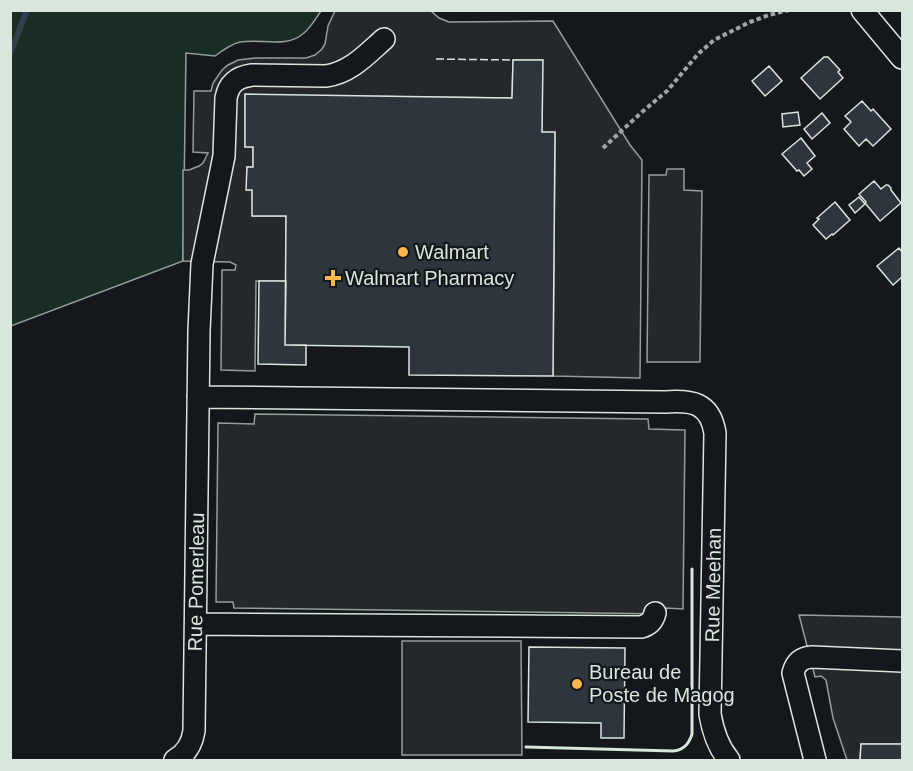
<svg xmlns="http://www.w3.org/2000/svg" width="913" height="771" viewBox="0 0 913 771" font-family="Helvetica,sans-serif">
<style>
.green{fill:#1a2d24;stroke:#939e99;stroke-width:1.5}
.parking{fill:#24282b;stroke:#939e99;stroke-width:1.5}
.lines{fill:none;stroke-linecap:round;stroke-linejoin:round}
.stream{stroke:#2f3f4d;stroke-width:6}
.building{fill:#2c363c;stroke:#d8e6dc;stroke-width:1.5}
.minor-casing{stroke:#d8e6dc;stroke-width:24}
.path{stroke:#9da8a2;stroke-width:4;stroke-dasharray:4.5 3;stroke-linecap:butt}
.minor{stroke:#14181c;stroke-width:21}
.fence{stroke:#d8e6dc;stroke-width:1.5;stroke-dasharray:8 3;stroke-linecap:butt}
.wall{stroke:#d8e6dc;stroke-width:3}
.poi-dot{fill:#ffb74d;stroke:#14181c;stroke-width:2}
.labels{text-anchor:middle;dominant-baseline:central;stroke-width:4.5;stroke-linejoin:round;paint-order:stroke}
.poi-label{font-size:20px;fill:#d8e6dc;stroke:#14181c;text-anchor:start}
.street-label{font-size:20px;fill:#d8e6dc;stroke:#14181c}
</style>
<rect width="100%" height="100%" fill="#14181c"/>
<path class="green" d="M 11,10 L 321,11 C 316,18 311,27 304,33 C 286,49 261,38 240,42 C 231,44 223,50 215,56 L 186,53 L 183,261 L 11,326 Z"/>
<path class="parking" d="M 335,11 L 431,11 L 439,18 L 449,22 L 553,21 L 630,145 L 642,160 L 640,378 L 553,376 L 555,133 L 542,132 L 542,60 L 513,60 L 512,98 L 245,95 L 245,147 L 253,147 L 253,167 L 247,167 L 247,190 L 252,190 L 253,216 L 286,216 L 286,281 L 256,281 L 255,371 L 221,370 L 222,270 L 235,270 L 236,265 L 230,262 L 183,261 L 183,170 L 189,170 L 199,166 L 203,163 L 208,153 L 193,152 L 194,91 L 211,91 L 213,83 L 222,70 L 228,65 L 238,60 L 256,58 L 306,58 L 315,55 L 322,49 L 325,44 L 328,26 Z
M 667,169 L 684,169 L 684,190 L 702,191 L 700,362 L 647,362 L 649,175 L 666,175 Z
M 255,414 L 648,419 L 649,429 L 685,430 L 683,609 L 666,608 L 666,614 L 234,608 L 233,602 L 216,602 L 218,423 L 254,424 Z
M 799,615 L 902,617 L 902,744 L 861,744 L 860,760 L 847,760 L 833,718 L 826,680 L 821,676 L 815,677 Z
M 402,641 L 521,641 L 522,755 L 402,755 Z"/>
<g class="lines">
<path class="stream" d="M 10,54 L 27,10"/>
</g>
<path class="building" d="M 824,57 L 828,57 L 840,70 L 838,72 L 843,78 L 820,99 L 801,78 Z
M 513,60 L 543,60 L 542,132 L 555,132 L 553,376 L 409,375 L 409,347 L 285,345 L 286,216 L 252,216 L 252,190 L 246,190 L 247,167 L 253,167 L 253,147 L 245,147 L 245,94 L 512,98 Z
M 769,66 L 782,81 L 765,96 L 752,81 Z
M 862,101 L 871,111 L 873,109 L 891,129 L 873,146 L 866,139 L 859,146 L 844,129 L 851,122 L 845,116 Z
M 798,112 L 800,125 L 783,127 L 782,114 Z
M 822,113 L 830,123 L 812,139 L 804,129 Z
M 801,138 L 815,156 L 807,163 L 812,169 L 804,176 L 799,170 L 797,171 L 782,154 Z
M 874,181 L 881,189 L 886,185 L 888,185 L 891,188 L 891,190 L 901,203 L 880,221 L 865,203 L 866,202 L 859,194 Z
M 859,197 L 865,204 L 855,213 L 849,205 Z
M 835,202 L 850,220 L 833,235 L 832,234 L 826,239 L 813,225 L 819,219 L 817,218 Z
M 899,248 L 902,252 L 902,277 L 893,285 L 877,266 Z
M 259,281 L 286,281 L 285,345 L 306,345 L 306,365 L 258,364 Z
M 529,647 L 625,648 L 624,738 L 601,738 L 601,723 L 528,722 Z
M 861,744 L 902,744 L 902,760 L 860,760 Z"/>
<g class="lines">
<defs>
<path id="minor" d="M 862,10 L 902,58
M 198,397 L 665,402 C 691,400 710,402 715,433 L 710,714 C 713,732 718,747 729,760
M 196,624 L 641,627 C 649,625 653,621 655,613
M 175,760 C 186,754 192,744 194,731 L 199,331 L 202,264 L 224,156 L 226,98 C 229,83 237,77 252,75 L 326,76 C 350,73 367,54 384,39
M 815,760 L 793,673 C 796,662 801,658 812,657 L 902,661"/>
</defs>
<use href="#minor" class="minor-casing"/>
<path class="path" d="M 603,148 L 642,112 L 667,91 L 698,54 L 714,40 L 750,22 L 769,15 L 789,10"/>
<use href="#minor" class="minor"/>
<path class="fence" d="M 436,59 L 513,60"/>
<path class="wall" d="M 526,747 L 673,751 C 684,750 689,744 692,734 L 692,569"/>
</g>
<g class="poi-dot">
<circle cx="403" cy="252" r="6"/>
<path d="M330 269h6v6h6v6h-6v6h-6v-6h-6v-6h6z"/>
<circle cx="577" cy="684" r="6"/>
</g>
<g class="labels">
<g class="poi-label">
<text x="415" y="252">Walmart</text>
<text x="345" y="278">Walmart Pharmacy</text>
<text x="589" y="672">Bureau de<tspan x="589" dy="23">Poste de Magog</tspan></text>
</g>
<g class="street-label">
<text transform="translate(196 582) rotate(-89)">Rue Pomerleau</text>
<text transform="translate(713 585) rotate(-89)">Rue Meehan</text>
</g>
</g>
<rect width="913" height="771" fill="none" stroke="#d8e6dc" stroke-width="24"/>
</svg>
